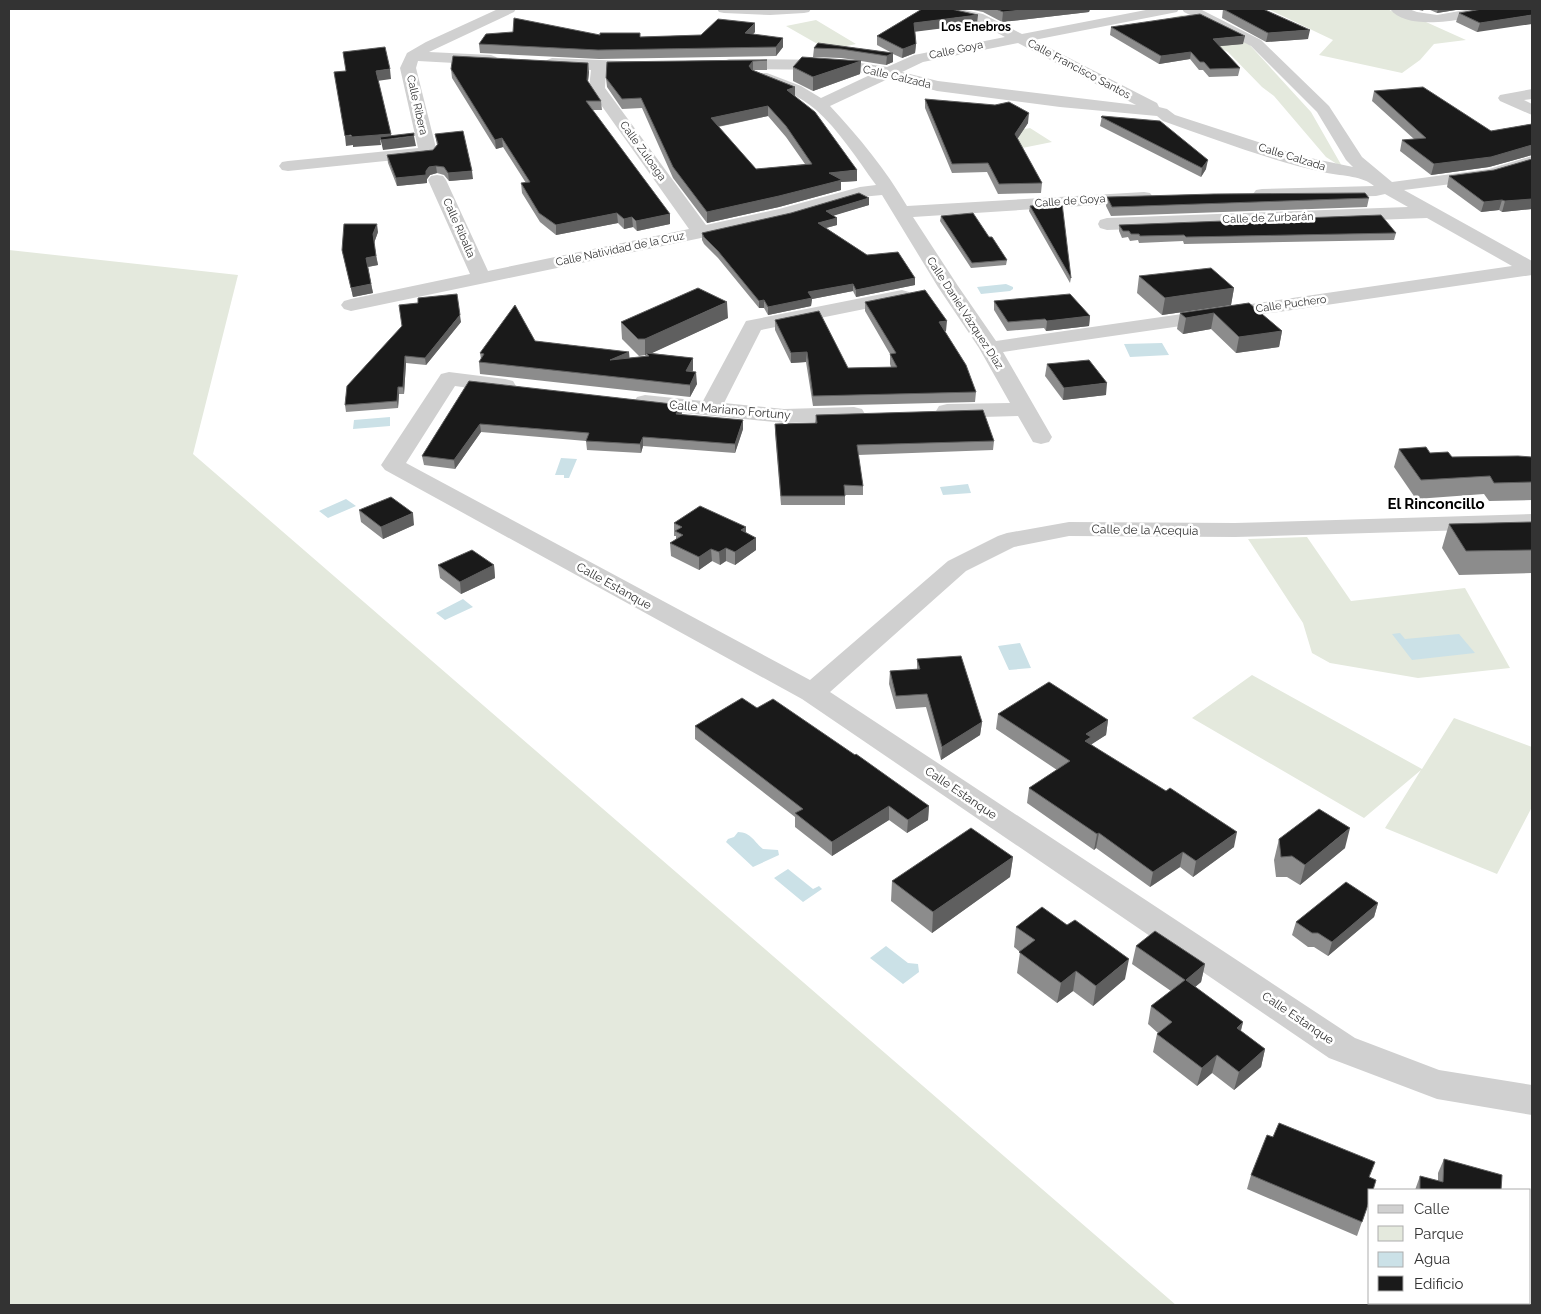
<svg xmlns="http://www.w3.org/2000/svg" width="1541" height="1314" viewBox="0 0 1541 1314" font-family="Raleway,sans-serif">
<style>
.green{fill:#e4e9dd}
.water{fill:#cbe1e7}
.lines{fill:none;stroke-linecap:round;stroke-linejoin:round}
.minor{fill:#d0d0d0;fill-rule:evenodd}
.wall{fill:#8c8c8c;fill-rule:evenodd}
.shaded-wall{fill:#5f5f5f}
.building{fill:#1a1a1a;stroke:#5f5f5f;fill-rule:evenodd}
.labels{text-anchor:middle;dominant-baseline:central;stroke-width:5;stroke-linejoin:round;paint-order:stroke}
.far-street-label{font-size:11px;fill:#333;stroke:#fff}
.far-quarter-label{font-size:12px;font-weight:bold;fill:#000;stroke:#fff}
.street-label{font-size:12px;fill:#333;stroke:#fff}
.quarter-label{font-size:15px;font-weight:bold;fill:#000;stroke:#fff}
</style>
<rect width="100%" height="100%" fill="#fff"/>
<path class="green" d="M 1268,9 L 1387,9 L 1410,19 L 1426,22 L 1466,40 L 1434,44 L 1420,60 L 1402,73 L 1319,55 L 1333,40 Z
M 1182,15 L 1200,19 L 1247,42 L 1311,112 L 1343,168 L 1326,157 L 1274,96 L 1262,87 L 1228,52 L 1166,19 Z
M 816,20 L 856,44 L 828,50 L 786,26 Z
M 1030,128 L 1052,142 L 982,156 L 956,142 Z
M 9,250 L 238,275 L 193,454 L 1176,1305 L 9,1305 Z
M 1307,537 L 1351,601 L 1465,588 L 1510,668 L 1418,678 L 1330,663 L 1312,653 L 1303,623 L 1248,539 Z
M 1252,675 L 1422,769 L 1454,718 L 1532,747 L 1532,807 L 1497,874 L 1385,828 L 1421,770 L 1364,818 L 1192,718 Z"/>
<path class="water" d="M 1006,284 L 1013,287 L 1013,289 L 1010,291 L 981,294 L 977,287 Z
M 1162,343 L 1169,355 L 1130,357 L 1124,344 Z
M 390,417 L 390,426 L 353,429 L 354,420 Z
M 561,458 L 577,459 L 569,478 L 564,478 L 564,475 L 555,475 Z
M 968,484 L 971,493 L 943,495 L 940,487 Z
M 346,499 L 356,506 L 328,518 L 319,511 Z
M 463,599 L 473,607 L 445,620 L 436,613 Z
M 1400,633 L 1405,639 L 1459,634 L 1475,653 L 1412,660 L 1392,634 Z
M 1020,643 L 1031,668 L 1009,670 L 998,646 Z
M 738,832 C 751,832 755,843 763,849 L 778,850 L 779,855 L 753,867 L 726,842 L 728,839 L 734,837 Z
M 788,869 L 813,889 L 819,886 L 822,889 L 803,902 L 774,878 Z
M 886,946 L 908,963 L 918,964 L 919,972 L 903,984 L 870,958 Z"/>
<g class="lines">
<path class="minor" d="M 498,9 L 516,9 L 514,12 L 429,52 L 491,55 L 496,57 L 499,60 L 496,63 L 491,65 L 418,61 L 416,68 L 437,152 L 434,156 L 288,171 L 282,170 L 279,166 L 282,162 L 288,161 L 418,148 L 400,68 L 407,53 L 426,42 Z
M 717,9 L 811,9 L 809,12 L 804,13 L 770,15 L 724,13 L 719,12 Z
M 934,9 L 960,9 L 983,14 L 1022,34 L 1151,9 L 1179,9 L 1177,12 L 1172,13 L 1034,40 L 1157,103 L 1159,107 L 1167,109 L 1175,115 L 1301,156 L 1353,167 L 1346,160 L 1317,112 L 1251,46 L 1184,12 L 1182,9 L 1200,9 L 1261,40 L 1329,106 L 1362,157 L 1392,182 L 1489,169 L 1532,156 L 1532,167 L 1491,179 L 1404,190 L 1532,261 L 1532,275 L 1003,352 L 1052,437 L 1049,442 L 1041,444 L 1033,442 L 1018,416 L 947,418 L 939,416 L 936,411 L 939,406 L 947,404 L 1010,403 L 979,348 L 938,287 L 882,195 L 861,197 L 790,218 L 701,238 L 351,311 L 344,309 L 341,305 L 344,301 L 351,299 L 470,274 L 428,180 L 431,176 L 437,175 L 443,176 L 446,180 L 488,271 L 689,229 L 589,88 L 591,70 L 547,66 L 544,63 L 547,60 L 552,58 L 649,62 L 652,65 L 649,68 L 644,70 L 606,70 L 605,88 L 706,225 L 779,209 L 860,187 L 876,185 C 857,159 839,130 815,109 C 798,94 776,87 755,79 L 753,76 L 755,73 L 767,73 L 801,86 L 821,98 L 872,74 L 841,70 L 729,69 L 724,67 L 721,64 L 724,61 L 729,59 L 841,60 L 887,67 L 914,55 L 1005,37 L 973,20 L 936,12 ZM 1018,43 L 1136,105 L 938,81 L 902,72 L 923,62 ZM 890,78 L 937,91 L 1060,107 L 1157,116 L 1163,121 C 1217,140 1271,161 1327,173 C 1343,176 1363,176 1374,186 L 1262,189 L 1256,190 L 1253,194 L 1256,198 L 1262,199 L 1376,196 L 1385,194 L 1408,207 L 1107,218 L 1100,220 L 1098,224 L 1100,228 L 1107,230 L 1427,218 L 1512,266 L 996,341 L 958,286 L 913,217 L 1144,202 L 1150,201 L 1153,197 L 1150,193 L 1144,192 L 907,206 C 886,170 859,137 830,106 Z
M 1390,9 L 1409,9 L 1417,12 L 1437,15 L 1471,9 L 1501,9 L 1499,12 L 1494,13 C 1469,18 1408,33 1390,9 Z
M 1532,89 L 1532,99 L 1524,100 L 1532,104 L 1532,115 L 1500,101 L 1498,98 L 1500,95 Z
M 902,290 L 909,292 L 912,296 L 909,300 L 761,330 L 724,403 L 784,409 L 854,407 L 862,409 L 865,414 L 862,419 L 854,421 L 784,423 L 645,409 L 637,407 L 634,402 L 637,397 L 645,395 L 703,401 L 746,321 Z
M 449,372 L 505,379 L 513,381 L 516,386 L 513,391 L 505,393 L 455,386 L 406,463 L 810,680 L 948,561 L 998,536 L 1007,533 L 1069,522 L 1235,523 L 1532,514 L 1532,528 L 1235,537 L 1069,536 L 1014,547 L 966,571 L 830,692 L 1355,1038 L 1439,1070 L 1532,1085 L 1532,1115 L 1437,1099 L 1329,1058 L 802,699 L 385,470 L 381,465 L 441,374 Z"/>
</g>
<path class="wall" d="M 922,9 L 977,24 L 915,31 L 916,44 L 915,53 L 902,58 L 893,54 L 893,62 L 886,65 L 861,61 L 860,74 L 813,91 L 793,81 L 793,67 L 855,60 L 841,58 L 813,57 L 814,48 L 818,43 L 892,53 L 877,45 L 877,36 Z
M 968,9 L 1090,9 L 1089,12 L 1002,22 L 983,12 Z
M 1223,9 L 1308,39 L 1266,42 L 1222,18 Z
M 1415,9 L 1424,9 L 1423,11 Z
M 1428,9 L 1462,9 L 1437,13 Z
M 1532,9 L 1477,32 L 1456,22 L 1459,13 Z
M 755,23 L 755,32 L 753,34 L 783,47 L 776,56 L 599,59 L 480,53 L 479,44 L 513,32 L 600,35 L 640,33 L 640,37 L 701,35 Z
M 1111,27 L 1243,44 L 1219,46 L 1240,68 L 1238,76 L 1209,77 L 1203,70 L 1199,70 L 1190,59 L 1159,64 L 1110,35 Z
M 767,60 L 767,70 L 753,70 L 795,87 L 795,96 L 857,181 L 841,182 L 841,190 L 779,207 L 707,223 L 673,178 L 642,108 L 622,109 L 607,87 L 606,78 L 607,62 ZM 768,116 L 786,137 L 805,164 L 756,169 L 718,127 Z
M 451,69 L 589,72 L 588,82 L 601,101 L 602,110 L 592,110 L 670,214 L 670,224 L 637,231 L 633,227 L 624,229 L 618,223 L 556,235 L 540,222 L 522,193 L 521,183 L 526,183 L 503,147 L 496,149 L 452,78 Z
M 1374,91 L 1491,131 L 1532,124 L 1532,155 L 1489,167 L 1431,175 L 1400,151 L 1402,140 L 1414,139 L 1372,101 Z
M 925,99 L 1028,123 L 1017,139 L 1042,183 L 1041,193 L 998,194 L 987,172 L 952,173 L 925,108 Z
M 1102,116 L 1206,169 L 1201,177 L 1100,126 Z
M 435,134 L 473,179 L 449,181 L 444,175 L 437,173 L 430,175 L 427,179 L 427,183 L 397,186 L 388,163 L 387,155 L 433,150 L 437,145 Z
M 1532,159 L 1532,209 L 1502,212 L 1499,210 L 1481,212 L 1447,187 L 1449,176 L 1494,170 Z
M 1107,197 L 1369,198 L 1367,207 L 1111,216 L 1106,206 Z
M 869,198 L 869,205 L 834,215 L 837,225 L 826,228 L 867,255 L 915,278 L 915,285 L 856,297 L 853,291 L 812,299 L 811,306 L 768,315 L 764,308 L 759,308 L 718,258 L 704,244 L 702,240 L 702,233 Z
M 1030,206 L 1071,278 L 1070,283 L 1029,211 Z
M 941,216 L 989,237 L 1007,260 L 1006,265 L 971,268 L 940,221 Z
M 1119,225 L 1396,233 L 1394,240 L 1184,244 L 1183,241 L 1139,243 L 1138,240 L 1130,241 L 1128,237 L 1122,238 L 1119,231 Z
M 378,232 L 374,243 L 378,265 L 368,267 L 373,293 L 353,297 L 342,250 Z
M 1139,276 L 1234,288 L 1231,305 L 1162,315 L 1137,293 Z
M 994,301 L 1090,316 L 1089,326 L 1046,331 L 1044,328 L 1007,331 L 994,310 Z
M 865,302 L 946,331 L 945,331 L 976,392 L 975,402 L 813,406 L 806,362 L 791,363 L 775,330 L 775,320 L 848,368 L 891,367 L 890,364 L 890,354 L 865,311 Z
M 1249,303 L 1282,331 L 1279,347 L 1236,353 L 1211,329 L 1183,334 L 1177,329 L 1180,313 Z
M 728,318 L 651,353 L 693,358 L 693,370 L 692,372 L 697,384 L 690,397 L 480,374 L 479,362 L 481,359 L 480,353 L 535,341 L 629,352 L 629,358 L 646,356 L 646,355 L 639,356 L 622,339 L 621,322 Z
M 461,322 L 426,365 L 406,363 L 404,394 L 399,394 L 398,408 L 346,412 L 345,405 L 347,386 Z
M 1047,364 L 1106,395 L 1063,400 L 1045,376 Z
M 469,381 L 681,405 L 682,413 L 681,415 L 743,420 L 743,429 L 735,453 L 643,446 L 641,453 L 587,450 L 586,441 L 481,432 L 455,469 L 424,465 L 422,456 Z
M 816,415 L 994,441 L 993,450 L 858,455 L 863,486 L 863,495 L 845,495 L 845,505 L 781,505 L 775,433 L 775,424 L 815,423 Z
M 1399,449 L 1430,453 L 1452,457 L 1532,457 L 1532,500 L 1489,501 L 1484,494 L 1416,499 L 1394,467 Z
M 359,510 L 414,525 L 383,539 L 361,522 Z
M 1532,522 L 1532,573 L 1459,575 L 1442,548 L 1449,524 Z
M 674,523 L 746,527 L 746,533 L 756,550 L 735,565 L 726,561 L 720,565 L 712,561 L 699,570 L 671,556 L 670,543 L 676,540 L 676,536 L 674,536 Z
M 438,565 L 494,565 L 495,578 L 461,594 L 440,578 Z
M 917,659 L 982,722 L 980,735 L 941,760 L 926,707 L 896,709 L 889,684 L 890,671 L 917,670 Z
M 757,708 L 929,806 L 928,820 L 907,833 L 889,820 L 832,856 L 795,827 L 795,817 L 695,739 L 695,726 Z
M 998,714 L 1108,720 L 1106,735 L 1091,744 L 1234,847 L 1193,877 L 1180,867 L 1150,887 L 1096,848 L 1094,850 L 1027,803 L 1029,788 L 1057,770 L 996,729 Z
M 1279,839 L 1345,848 L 1300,885 L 1287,877 L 1276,877 L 1274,860 Z
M 1013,857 L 1010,877 L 932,933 L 891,901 L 892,881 Z
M 1378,903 L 1374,917 L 1328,956 L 1314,947 L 1308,947 L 1292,935 L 1296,922 Z
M 1016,927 L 1125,979 L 1093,1006 L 1073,991 L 1057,1003 L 1017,973 L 1020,952 L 1014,947 Z
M 1136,946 L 1205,964 L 1201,982 L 1195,987 L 1243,1022 L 1241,1031 L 1265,1049 L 1261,1067 L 1234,1090 L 1212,1073 L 1197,1086 L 1153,1052 L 1157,1034 L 1158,1033 L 1148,1024 L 1151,1006 L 1171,991 L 1132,964 Z
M 1444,1159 L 1501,1190 L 1415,1190 L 1420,1176 L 1438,1181 L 1438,1173 Z
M 1251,1175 L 1369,1177 L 1370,1199 L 1357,1236 L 1247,1189 Z"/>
<path class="shaded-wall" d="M 1031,9 L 1090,9 L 1089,12 L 1002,22 L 1003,12 Z
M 1438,9 L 1462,9 L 1437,13 Z
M 978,15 L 977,24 L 913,32 L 914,23 Z
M 1532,15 L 1532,24 L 1477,32 L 1480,23 Z
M 755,23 L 755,32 L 745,42 L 745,33 Z
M 1310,30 L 1308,39 L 1266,42 L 1268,33 Z
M 1245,36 L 1243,44 L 1211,47 L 1213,39 Z
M 783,38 L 783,47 L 776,56 L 776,47 Z
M 916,44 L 915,53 L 902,58 L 903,49 Z
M 1191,52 L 1190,59 L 1159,64 L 1161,56 Z
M 893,53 L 893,62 L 886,65 L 887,56 Z
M 753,61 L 753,70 L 749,76 L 749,66 Z
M 861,61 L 860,74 L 813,91 L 813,77 Z
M 588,63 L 589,72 L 587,89 L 587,80 Z
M 390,69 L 391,79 L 377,81 L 376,71 Z
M 795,87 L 795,97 L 787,90 Z
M 768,106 L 768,116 L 711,128 L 711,118 Z
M 1029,113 L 1028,123 L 1014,144 L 1015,134 Z
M 391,134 L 392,139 L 414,136 L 416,146 L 383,150 L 380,137 L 381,145 L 353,147 L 353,145 L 346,146 L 345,136 Z
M 502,138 L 503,147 L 496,149 L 495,140 Z
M 1532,145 L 1532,155 L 1489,167 L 1431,175 L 1434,164 Z
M 1208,160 L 1206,169 L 1201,177 L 1202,168 Z
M 436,166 L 437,173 L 430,175 L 427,179 L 427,183 L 397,186 L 396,178 L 426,171 L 429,167 Z
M 857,170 L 857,181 L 841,182 L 841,190 L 779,207 L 707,223 L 707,212 L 829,173 Z
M 472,171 L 473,179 L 449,181 L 448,173 Z
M 869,198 L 869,205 L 826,218 L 826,211 Z
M 1532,199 L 1532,209 L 1502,212 L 1505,201 Z
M 1502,200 L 1499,210 L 1481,212 L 1484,202 Z
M 617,213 L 618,223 L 556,235 L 556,225 Z
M 670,214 L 670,224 L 637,231 L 636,221 Z
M 632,217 L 633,227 L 624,229 L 624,219 Z
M 837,218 L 837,225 L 818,230 L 818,223 Z
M 377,224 L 378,232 L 374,243 L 373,234 Z
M 376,256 L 378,265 L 367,267 L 366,258 Z
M 915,278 L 915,285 L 856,297 L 856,290 Z
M 371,284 L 373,293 L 353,297 L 351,288 Z
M 853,284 L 853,291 L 812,299 L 811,306 L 768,315 L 768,307 L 808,292 Z
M 1234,288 L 1231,305 L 1162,315 L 1165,298 Z
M 764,300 L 764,308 L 759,308 L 759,301 Z
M 727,302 L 728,318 L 648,355 L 646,353 L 646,355 L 645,356 L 645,339 Z
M 1214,313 L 1211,329 L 1183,334 L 1186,318 Z
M 460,315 L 461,322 L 426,365 L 425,358 Z
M 1090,316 L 1089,326 L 1046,331 L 1047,321 Z
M 947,321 L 946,331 L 939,332 L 939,322 Z
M 1282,331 L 1279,347 L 1236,353 L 1239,337 Z
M 629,352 L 630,363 L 610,360 Z
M 807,352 L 806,362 L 791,363 L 791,353 Z
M 405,356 L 406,363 L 404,394 L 403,387 Z
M 693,358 L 693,370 L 686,383 L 686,371 Z
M 696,372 L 697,384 L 690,397 L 690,385 Z
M 1107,383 L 1106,395 L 1063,400 L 1064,388 Z
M 398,387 L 399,394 L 398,408 L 397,401 Z
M 681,405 L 682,413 L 676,423 L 676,414 Z
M 743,420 L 743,429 L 735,453 L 735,444 Z
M 480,424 L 481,432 L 455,469 L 454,460 Z
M 643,437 L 643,446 L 641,453 L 640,444 Z
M 413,513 L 414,525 L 383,539 L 381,527 Z
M 746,527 L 746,540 L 741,530 Z
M 756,538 L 756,550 L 735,565 L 735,552 Z
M 726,548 L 726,561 L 720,565 L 719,552 Z
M 711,549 L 712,561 L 699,570 L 699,557 Z
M 494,565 L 495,578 L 461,594 L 460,582 Z
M 1108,720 L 1106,735 L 1089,746 L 1083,756 L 1086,734 Z
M 982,722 L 980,735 L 941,760 L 942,747 Z
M 889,806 L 889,820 L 832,856 L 832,842 Z
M 929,806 L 928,820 L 907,833 L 908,820 Z
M 1350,828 L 1345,848 L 1300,885 L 1305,865 Z
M 1237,832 L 1234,847 L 1193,877 L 1196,861 Z
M 1099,833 L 1096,848 L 1094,850 L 1097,834 Z
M 1183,852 L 1180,867 L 1150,887 L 1153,872 Z
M 1013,857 L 1010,877 L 932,933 L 933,912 Z
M 1378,903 L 1374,917 L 1328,956 L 1332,942 Z
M 1129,959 L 1125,979 L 1093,1006 L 1096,986 Z
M 1205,964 L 1201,982 L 1182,998 L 1186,980 Z
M 1076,971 L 1073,991 L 1057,1003 L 1061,983 Z
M 1243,1022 L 1238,1040 L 1237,1028 Z
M 1265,1049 L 1261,1067 L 1234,1090 L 1239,1072 Z
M 1217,1055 L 1212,1073 L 1197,1086 L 1202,1068 Z"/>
<path class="building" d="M 922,9 L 951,9 L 978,15 L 914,23 L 916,44 L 903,49 L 877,36 Z
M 996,9 L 1031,9 L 1003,12 Z
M 1223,9 L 1263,9 L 1310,30 L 1268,33 Z
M 1482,9 L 1532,9 L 1532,15 L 1480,23 L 1459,13 Z
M 1200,14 L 1245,36 L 1213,39 L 1240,68 L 1210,69 L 1204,62 L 1200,62 L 1191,52 L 1161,56 L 1111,27 Z
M 514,18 L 600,35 L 600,33 L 640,33 L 640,37 L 701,35 L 718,19 L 755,23 L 745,33 L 783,38 L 776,47 L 598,50 L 479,44 L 486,34 L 513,32 Z
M 818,43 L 893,53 L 887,56 L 841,49 L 814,48 Z
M 385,47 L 390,69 L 376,71 L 391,134 L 352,137 L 351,135 L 345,136 L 334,72 L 346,71 L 343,52 Z
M 453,56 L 588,63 L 587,80 L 601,101 L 586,101 L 670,214 L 636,221 L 632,217 L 624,219 L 617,213 L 556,225 L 539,213 L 521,183 L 530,182 L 502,138 L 495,140 L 451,69 Z
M 802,57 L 861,61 L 813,77 L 793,67 Z
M 761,60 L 767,60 L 753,61 L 749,66 L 752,70 L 795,87 L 787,90 L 815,112 L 857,170 L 829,173 L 842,180 L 779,196 L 707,212 L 673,167 L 641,98 L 622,99 L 606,78 L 607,62 ZM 768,106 L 786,126 L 812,164 L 756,169 L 711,118 Z
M 1423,87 L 1491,131 L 1532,124 L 1532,145 L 1491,157 L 1434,164 L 1402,140 L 1426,138 L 1374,91 Z
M 925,99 L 995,105 L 1009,102 L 1029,113 L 1015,134 L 1042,183 L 999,184 L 988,163 L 952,164 Z
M 1102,116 L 1160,121 L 1208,160 L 1202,168 L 1101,117 Z
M 463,131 L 472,171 L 448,173 L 444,167 L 436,166 L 429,167 L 426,171 L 426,175 L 396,178 L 387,155 L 433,150 L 438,144 L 435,134 Z
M 414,133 L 414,136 L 381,140 L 380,137 Z
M 1532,159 L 1532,199 L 1505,201 L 1502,200 L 1484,202 L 1449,176 L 1494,170 Z
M 859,193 L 869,198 L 826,211 L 837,218 L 818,223 L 867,255 L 898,252 L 915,278 L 856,290 L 853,284 L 808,292 L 812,298 L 768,307 L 764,300 L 759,301 L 718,251 L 704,237 L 702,233 L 791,213 Z
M 1365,193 L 1369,198 L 1112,207 L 1107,197 L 1214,194 Z
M 1062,203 L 1071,278 L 1030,206 Z
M 973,213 L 989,237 L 992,237 L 1007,260 L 972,263 L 941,216 Z
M 1381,215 L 1396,233 L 1186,237 L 1184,235 L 1140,236 L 1139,234 L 1131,234 L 1129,231 L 1123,231 L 1119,225 Z
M 344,224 L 377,224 L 373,234 L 376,256 L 366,258 L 371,284 L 351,288 L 342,250 Z
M 1211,268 L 1234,288 L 1165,298 L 1139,276 Z
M 698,288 L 727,302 L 645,339 L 638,339 L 621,322 Z
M 925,290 L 947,321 L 939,322 L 966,365 L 976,392 L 813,396 L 807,352 L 791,353 L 775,320 L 819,311 L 848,368 L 897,367 L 890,354 L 896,353 L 865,302 Z
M 457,294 L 460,315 L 425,358 L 405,356 L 403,387 L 398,387 L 397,401 L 345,405 L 347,386 L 402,326 L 399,305 L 418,303 L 418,298 Z
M 1070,294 L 1090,316 L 1047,321 L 1045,319 L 1008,322 L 994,301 Z
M 1249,303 L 1282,331 L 1239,337 L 1214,313 L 1186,318 L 1180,313 Z
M 515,305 L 535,341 L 629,352 L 610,360 L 649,356 L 646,353 L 693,358 L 686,371 L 696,372 L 690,385 L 479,362 L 484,354 L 480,353 Z
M 1089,360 L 1107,383 L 1064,388 L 1047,364 Z
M 469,381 L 681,405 L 676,414 L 743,420 L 735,444 L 643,437 L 640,444 L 586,441 L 589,433 L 480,424 L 454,460 L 422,456 Z
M 983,410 L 994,441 L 857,445 L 863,486 L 844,485 L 845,496 L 781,496 L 775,424 L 817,423 L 816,415 Z
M 1426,447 L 1430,453 L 1448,452 L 1452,457 L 1518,456 L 1532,457 L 1532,482 L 1494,483 L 1490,476 L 1421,480 L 1399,449 Z
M 391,497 L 413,513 L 381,527 L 359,510 Z
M 700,506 L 746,527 L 741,530 L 756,538 L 735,552 L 726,548 L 719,552 L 711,549 L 699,557 L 670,543 L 683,535 L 675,531 L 682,527 L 674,523 Z
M 1532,522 L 1532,550 L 1466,551 L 1449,524 Z
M 472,550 L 494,565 L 460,582 L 438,565 Z
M 961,656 L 982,722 L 942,747 L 927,694 L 896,696 L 890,671 L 920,669 L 917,659 Z
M 1049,682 L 1108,720 L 1086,734 L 1091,737 L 1085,741 L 1166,791 L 1170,788 L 1237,832 L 1196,861 L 1183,852 L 1153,872 L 1099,833 L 1097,834 L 1029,788 L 1070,761 L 998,714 Z
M 742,698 L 757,708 L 773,699 L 855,755 L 856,754 L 929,806 L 908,820 L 889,806 L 832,842 L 795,813 L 803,809 L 695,726 Z
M 1319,809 L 1350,828 L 1305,865 L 1292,856 L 1281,857 L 1279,839 Z
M 971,828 L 1013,857 L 933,912 L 892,881 Z
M 1346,882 L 1378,903 L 1332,942 L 1318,933 L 1312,933 L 1296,922 Z
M 1042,907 L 1067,925 L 1075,920 L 1129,959 L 1096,986 L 1076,971 L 1061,983 L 1019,952 L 1035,940 L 1016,927 Z
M 1155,931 L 1205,964 L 1186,980 L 1243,1022 L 1237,1028 L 1265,1049 L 1239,1072 L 1217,1055 L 1202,1068 L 1157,1034 L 1172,1022 L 1151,1006 L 1185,980 L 1136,946 Z
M 1279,1123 L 1375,1162 L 1369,1177 L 1376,1180 L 1373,1190 L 1370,1190 L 1370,1199 L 1362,1222 L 1251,1175 L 1267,1135 L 1273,1137 Z
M 1444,1159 L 1502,1175 L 1501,1190 L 1420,1190 L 1420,1176 L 1443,1182 Z"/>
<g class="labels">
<g class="far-street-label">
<text transform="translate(956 50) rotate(-12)">Calle Goya</text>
<text transform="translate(1079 69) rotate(28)">Calle Francisco Santos</text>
<text transform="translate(897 77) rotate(13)">Calle Calzada</text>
<text transform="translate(417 105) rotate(77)">Calle Ribera</text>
<text transform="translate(643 151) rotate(54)">Calle Zuloaga</text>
<text transform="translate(1292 157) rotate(17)">Calle Calzada</text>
<text transform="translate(1070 201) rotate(-4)">Calle de Goya</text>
<text transform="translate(1268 218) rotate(-2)">Calle de Zurbarán</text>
<text transform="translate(459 228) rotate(66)">Calle Ribalta</text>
<text transform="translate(620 249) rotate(-12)">Calle Natividad de la Cruz</text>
<text transform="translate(1291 304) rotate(-8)">Calle Puchero</text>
<text transform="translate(965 313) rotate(57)">Calle Daniel Vázquez Díaz</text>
</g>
<g class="far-quarter-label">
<text x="976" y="27">Los Enebros</text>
</g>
<g class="street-label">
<text transform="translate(730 410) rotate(5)">Calle Mariano Fortuny</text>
<text transform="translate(1145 530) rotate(1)">Calle de la Acequia</text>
<text transform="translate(614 586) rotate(29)">Calle Estanque</text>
<text transform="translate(961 793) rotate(34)">Calle Estanque</text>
<text transform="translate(1298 1018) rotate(34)">Calle Estanque</text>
</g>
<g class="quarter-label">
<text x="1436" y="504">El Rinconcillo</text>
</g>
</g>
<rect width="1541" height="1314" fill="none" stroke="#333333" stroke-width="20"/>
<rect x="1368" y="1189" width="162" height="115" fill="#ffffff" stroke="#adadad"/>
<rect x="1378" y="1205" width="25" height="8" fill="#d0d0d0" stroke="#adadad"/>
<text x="1414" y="1214" font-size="15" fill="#333333">Calle</text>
<rect x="1378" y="1226" width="25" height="15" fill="#e4e9dd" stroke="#adadad"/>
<text x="1414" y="1239" font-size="15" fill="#333333">Parque</text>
<rect x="1378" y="1252" width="25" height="15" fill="#cbe1e7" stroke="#adadad"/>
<text x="1414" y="1264" font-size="15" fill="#333333">Agua</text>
<rect x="1378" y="1276" width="25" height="15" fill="#1a1a1a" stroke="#adadad"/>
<text x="1414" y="1289" font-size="15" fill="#333333">Edificio</text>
</svg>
